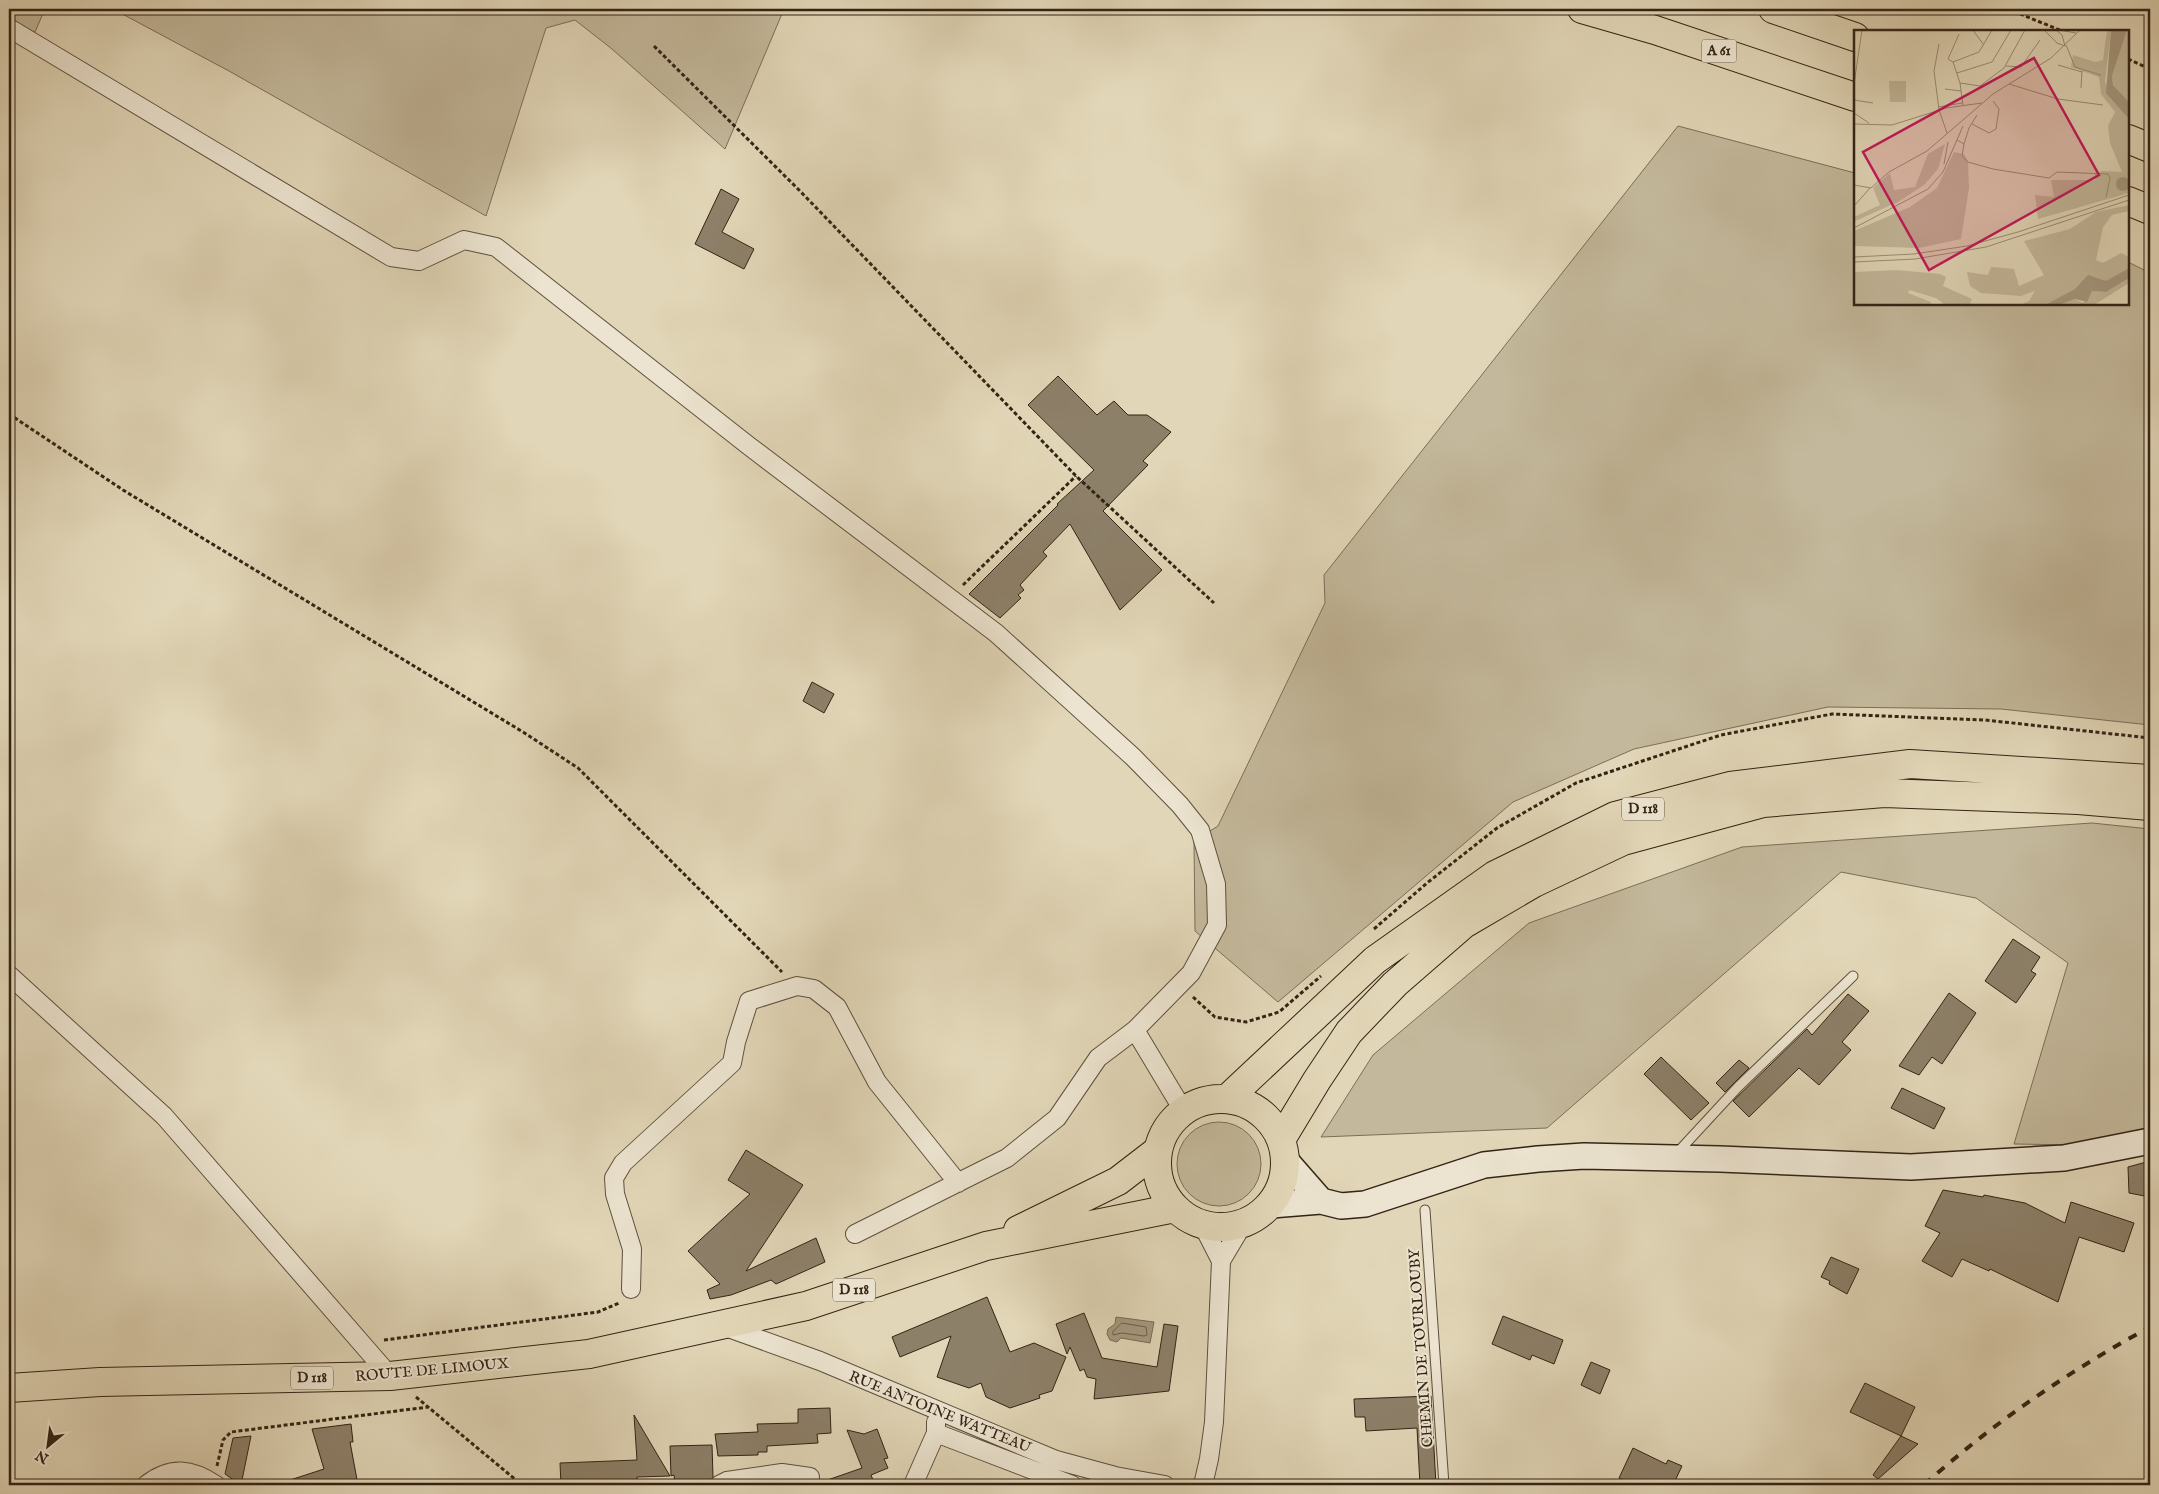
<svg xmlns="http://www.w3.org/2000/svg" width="2159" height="1494" viewBox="0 0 2159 1494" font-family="'IM FELL English',serif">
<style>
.green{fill:#c3b89b;stroke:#7b6e58}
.water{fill:#a69980;stroke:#786a55}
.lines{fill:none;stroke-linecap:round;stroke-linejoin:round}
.shore{stroke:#6c5e4a;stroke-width:1}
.building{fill:#8d8069;stroke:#332314}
.lane-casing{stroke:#5e503d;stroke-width:11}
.street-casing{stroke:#5e503d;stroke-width:20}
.secondary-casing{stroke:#332314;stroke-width:28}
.primary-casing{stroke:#332314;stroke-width:30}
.highway-casing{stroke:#332314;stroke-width:30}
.path{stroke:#332314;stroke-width:3;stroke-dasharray:4 2.5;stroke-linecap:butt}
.lane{stroke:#ece4d0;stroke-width:9}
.street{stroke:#ece4d0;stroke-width:18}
.secondary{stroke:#ece4d0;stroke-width:25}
.primary{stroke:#e1d6b7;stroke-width:28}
.highway{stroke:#e1d6b7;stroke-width:28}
.rail{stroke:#332314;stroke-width:4;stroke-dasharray:9 9;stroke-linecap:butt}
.labels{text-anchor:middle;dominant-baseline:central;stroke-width:4;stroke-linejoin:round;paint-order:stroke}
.shield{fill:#ece4d0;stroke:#6a5d4c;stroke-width:1}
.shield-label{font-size:14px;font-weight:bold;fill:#332314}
.street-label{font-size:15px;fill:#332314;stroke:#ece4d0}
.inset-road{fill:none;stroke:#9b8e76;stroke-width:1}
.view{fill:#c2185b;fill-opacity:0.15;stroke:#c2185b;stroke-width:2.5}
.inset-edge{fill:none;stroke:#332314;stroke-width:2.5}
</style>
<rect width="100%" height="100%" fill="#e1d6b7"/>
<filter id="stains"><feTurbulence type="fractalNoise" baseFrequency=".004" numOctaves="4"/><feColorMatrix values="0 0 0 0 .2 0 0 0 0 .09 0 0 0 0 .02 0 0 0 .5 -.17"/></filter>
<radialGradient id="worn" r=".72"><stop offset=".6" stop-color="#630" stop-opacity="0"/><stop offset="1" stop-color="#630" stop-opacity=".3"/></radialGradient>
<path class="green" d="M 9,9 L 45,9 L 35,32 L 9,29 Z
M 113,9 L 784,9 L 725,149 L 612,49 L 575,20 L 546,28 L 486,216 L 229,71 Z
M 1678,126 L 1855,173 L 1855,304 L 2128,304 L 2128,262 L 2150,273 L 2150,725 L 2001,709 L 1828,707 L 1634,749 L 1513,802 L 1278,1002 L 1195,931 L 1194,841 L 1218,826 L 1325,603 L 1324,575 Z
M 2092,823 L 2150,829 L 2150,1127 L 2078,1145 L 2014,1144 L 2068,963 L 1976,898 L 1841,872 L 1547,1128 L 1321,1137 L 1373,1055 L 1529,923 L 1742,847 Z
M1177 1164a42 42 0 1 1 84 0a42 42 0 1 1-84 0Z"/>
<path class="water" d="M 1116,1317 L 1154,1322 L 1150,1343 L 1121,1338 L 1117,1342 L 1110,1340 L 1107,1334 L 1108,1329 L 1115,1324 Z"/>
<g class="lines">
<path class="shore" d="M 1122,1323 L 1146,1327 L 1147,1335 L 1144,1336 L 1122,1333 L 1113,1335 L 1113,1332 Z"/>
</g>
<path class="building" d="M 721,189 L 739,199 L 722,232 L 754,249 L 744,269 L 695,244 Z
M 1058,376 L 1097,415 L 1114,401 L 1128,415 L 1147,415 L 1171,432 L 1143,461 L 1148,465 L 1103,511 L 1162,570 L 1120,610 L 1070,524 L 1043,552 L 1047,556 L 1020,585 L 1024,590 L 1018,595 L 1021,598 L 1000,618 L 969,594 L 1058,505 L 1057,504 L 1094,470 L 1028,405 Z
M 812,682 L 834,694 L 824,713 L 803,701 Z
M 2013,939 L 2040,957 L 2031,971 L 2036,974 L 2016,1003 L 1985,981 Z
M 1949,993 L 1976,1013 L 1942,1064 L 1932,1057 L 1919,1075 L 1899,1066 Z
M 1848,994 L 1869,1011 L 1842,1042 L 1851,1050 L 1819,1085 L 1799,1068 L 1749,1117 L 1733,1101 L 1807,1029 L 1812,1035 Z
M 1661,1057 L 1709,1103 L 1691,1120 L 1644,1074 Z
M 1739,1060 L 1749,1068 L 1725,1092 L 1716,1083 Z
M 1902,1088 L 1945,1108 L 1934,1129 L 1891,1108 Z
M 746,1150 L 803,1185 L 746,1271 L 816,1238 L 825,1262 L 776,1284 L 771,1280 L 731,1295 L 710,1299 L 707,1290 L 720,1284 L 688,1251 L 750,1194 L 728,1180 Z
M 2150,1161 L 2150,1197 L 2129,1193 L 2128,1167 Z
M 1943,1190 L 1983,1197 L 1984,1195 L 2025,1203 L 2065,1223 L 2071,1202 L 2134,1223 L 2124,1252 L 2079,1237 L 2058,1302 L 1990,1269 L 1989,1271 L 1962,1259 L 1952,1277 L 1922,1261 L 1940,1233 L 1925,1226 Z
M 1831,1257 L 1859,1269 L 1847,1294 L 1829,1284 L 1830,1281 L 1821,1277 Z
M 987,1297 L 1010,1352 L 1034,1343 L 1066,1357 L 1052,1391 L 1039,1395 L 1040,1398 L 1010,1408 L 986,1397 L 981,1383 L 969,1388 L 937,1377 L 951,1336 L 900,1357 L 892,1337 Z
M 1084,1313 L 1102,1358 L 1157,1367 L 1164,1324 L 1178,1326 L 1169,1391 L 1094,1399 L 1096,1379 L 1087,1377 L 1084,1369 L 1080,1371 L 1070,1347 L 1067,1354 L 1056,1324 Z
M 1503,1316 L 1563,1340 L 1554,1364 L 1532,1355 L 1530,1360 L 1492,1344 Z
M 1591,1362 L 1610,1370 L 1600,1394 L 1581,1385 Z
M 1865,1383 L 1915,1407 L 1901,1436 L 1850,1412 Z
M 1431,1396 L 1436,1485 L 1420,1485 L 1417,1428 L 1366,1431 L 1365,1417 L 1355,1417 L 1354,1399 Z
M 830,1408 L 831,1433 L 817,1434 L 818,1443 L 767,1446 L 767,1452 L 758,1452 L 758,1455 L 718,1456 L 715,1434 L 758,1432 L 757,1424 L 798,1423 L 798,1409 Z
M 634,1415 L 670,1476 L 637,1477 L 637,1482 L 561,1485 L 560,1463 L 637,1460 Z
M 351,1424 L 353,1442 L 350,1442 L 358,1485 L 284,1485 L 284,1482 L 324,1469 L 312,1429 Z
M 877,1429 L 888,1458 L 884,1459 L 888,1468 L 871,1475 L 875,1485 L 819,1485 L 819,1483 L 862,1468 L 847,1430 L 864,1434 Z
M 251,1436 L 241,1485 L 225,1474 L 233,1438 Z
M 1901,1436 L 1918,1444 L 1878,1479 L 1873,1475 Z
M 712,1445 L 713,1477 L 709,1485 L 675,1485 L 674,1475 L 671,1476 L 670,1446 Z
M 1633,1448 L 1666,1464 L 1668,1460 L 1682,1466 L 1673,1485 L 1635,1485 L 1619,1478 Z"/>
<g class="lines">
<defs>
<path id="lane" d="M 1677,1153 L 1738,1087 L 1853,976
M 1425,1210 L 1444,1485"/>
<path id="street" d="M 9,28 L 391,257 L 419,261 L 464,240 L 496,247 L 749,446 L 996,633 L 1133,757 L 1180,805 L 1200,830 L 1216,884 L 1217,925 L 1191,973 L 1135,1030 L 1183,1110
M 9,975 L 164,1116 L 390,1376
M 1202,1224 L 1221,1261
M 855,1234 L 1007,1158 L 1057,1118 L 1098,1058 L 1135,1030
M 631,1289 L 632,1249 L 615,1194 L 614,1178 L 623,1163 L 732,1063 L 736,1042 L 749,1001 L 797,986 L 814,989 L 837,1007 L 877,1082 L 958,1183
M 723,1326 L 820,1361 L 1056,1460 L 1115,1476 L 1165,1485
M 936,1433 L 1072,1485
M 146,1485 C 171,1465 192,1469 216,1485
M 719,1485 L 727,1481 L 782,1473 L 810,1477
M 913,1485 L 936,1433 L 936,1422
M 1203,1485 L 1209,1459 L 1214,1422 L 1221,1261 L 1243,1224"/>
<path id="secondary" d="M 1286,1161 L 1321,1201
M 1271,1205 L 1321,1201 L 1341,1206 L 1365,1204 L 1484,1165 L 1538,1159 L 1584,1156 L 1720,1159 L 1911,1167 L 2064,1158 L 2150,1141"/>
<path id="primary" d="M 1228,1098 L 1375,960 L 1495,875 L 1615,816 L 1730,786 L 1910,764 L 2150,779
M1157 1163a64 64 0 1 1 128 0a64 64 0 1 1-128 0Z
M 1282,1138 L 1317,1080 L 1349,1032 L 1395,984 L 1464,924 L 1534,883 L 1623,841 L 1763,803 L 1884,793 L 2078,800 L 2150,806
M 1018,1230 L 1118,1181 L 1157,1151
M 9,1388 L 100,1382 L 390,1376 L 589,1354 L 806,1306 L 986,1246 L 1175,1208"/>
<path id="highway" d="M 1582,9 L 1655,30 L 1855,97
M 1773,9 L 1855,37
M 2128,139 L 2150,148
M 2128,201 L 2150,210"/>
</defs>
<use href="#lane" class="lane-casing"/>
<use href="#street" class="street-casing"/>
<use href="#secondary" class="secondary-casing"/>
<use href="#primary" class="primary-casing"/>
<use href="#highway" class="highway-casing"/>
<path class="path" d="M 2008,9 L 2062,31
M 654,46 L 799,190 L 1076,476 L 1214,603
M 2128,59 L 2150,69
M 9,414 L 123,490 L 523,732 L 578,768 L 782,972
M 963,585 L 1076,476
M 1374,929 L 1427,883 L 1497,828 L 1576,783 L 1721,735 L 1832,714 L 1985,720 L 2150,738
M 1193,997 L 1215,1017 L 1246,1022 L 1279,1012 L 1321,976
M 384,1340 L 598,1312 L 619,1303
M 416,1397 L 522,1485
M 217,1466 L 223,1440 L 231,1432 L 428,1407"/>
<use href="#lane" class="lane"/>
<use href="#street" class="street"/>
<use href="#secondary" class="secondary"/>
<use href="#primary" class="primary"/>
<use href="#highway" class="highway"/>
<path class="rail" d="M 1924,1485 C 1993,1423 2069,1371 2150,1327"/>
</g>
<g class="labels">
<g class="shield">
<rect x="1701.5" y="39.5" width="35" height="23" rx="4"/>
<rect x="1622" y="797.5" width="42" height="23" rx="4"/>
<rect x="833" y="1278.5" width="42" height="23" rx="4"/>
<rect x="291" y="1366.5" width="42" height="23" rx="4"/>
</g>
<g class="shield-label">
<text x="1719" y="51">A 61</text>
<text x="1643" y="809">D 118</text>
<text x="854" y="1290">D 118</text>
<text x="312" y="1378">D 118</text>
</g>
<g class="street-label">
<text transform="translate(1421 1348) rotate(-94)">CHEMIN DE TOURLOUBY</text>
<text transform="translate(432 1370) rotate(-5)">ROUTE DE LIMOUX</text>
<text transform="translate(940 1412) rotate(22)">RUE ANTOINE WATTEAU</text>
</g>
</g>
<g transform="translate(1854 30)">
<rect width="275" height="275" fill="#e1d6b7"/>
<path d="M 253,0 L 257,0 L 251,52 L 275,89 L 275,163 L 184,189 L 181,165 L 200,167 L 197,150 L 241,150 L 241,144 L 248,141 L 268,142 L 256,113 L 254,96 L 261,82 L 247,64 L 245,47 L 217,37 L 219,25 L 241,32 L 249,30 ZM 273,0 L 275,0 L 275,72 L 259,55 L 258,46 ZM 35,51 L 52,51 L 52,72 L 36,72 ZM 91,114 L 84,139 L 70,155 L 44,172 L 1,191 L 0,187 L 26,175 L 19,158 L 36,143 L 40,160 L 61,157 L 74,124 ZM 100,122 L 110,124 L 114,131 L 115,158 L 107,209 L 65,218 L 0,216 L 0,201 L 56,177 L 83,158 ZM 275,175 L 275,181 L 258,185 L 249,197 L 242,230 L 249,233 L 267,223 L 275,227 L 275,238 L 251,252 L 231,250 L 222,259 L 191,275 L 166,275 L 175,271 L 181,261 L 167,266 L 127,263 L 116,256 L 113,242 L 134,245 L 137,237 L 160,239 L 165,256 L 190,245 L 170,211 L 216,199 L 242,182 ZM 43,240 L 86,244 L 92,247 L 89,256 L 118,269 L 116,273 L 121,275 L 91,275 L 82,268 L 55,260 L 54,263 L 77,272 L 76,275 L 0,275 L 0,242 ZM 275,248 L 275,253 L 240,275 L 205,275 L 221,269 L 229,273 L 238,261 L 252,262 Z" fill="#c3b89b"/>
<path d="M 257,0 L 273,0 L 258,46 L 259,55 L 275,72 L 275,89 L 252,63 ZM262 154a7 7 0 1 1 14 0a7 7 0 1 1-14 0ZM 275,238 L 275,248 L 252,262 L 238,261 L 233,272 L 221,269 L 205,275 L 191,275 L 221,259 L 234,245 L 252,251 Z" fill="#a69980"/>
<path class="inset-road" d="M 119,0 L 129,14M 190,0 L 203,13 L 211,16M 202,0 L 208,5 L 211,16M 205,0 L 222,3M 105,4 L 94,29 L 99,32 L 106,53 L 109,75M 85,14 L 80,41 L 85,80 L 93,103M 212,15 L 221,37 L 247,45M 99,32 L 125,22 L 138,0M 204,35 L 228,42M 152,36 L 167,37 L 186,10M 103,43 L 138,32 L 157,0M 106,53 L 126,56 L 150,38 L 171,0M 0,54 L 8,0M 155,54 L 204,69 L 249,75M 227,58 L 228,41M 91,59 L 107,61M 0,70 L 19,73M 84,77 L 108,73M 0,83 L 15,93M 0,94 L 38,95 L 92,78 L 128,73M 118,94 L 135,103 L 142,99 L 145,79 L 139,71M 103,110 L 110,114 L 108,126 L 114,132 L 139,139 L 195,148 L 203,142 L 254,144 L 256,148 L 252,167M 110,114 L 115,98 L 123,85M 90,134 L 94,112M 0,155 L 17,158 L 35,142 L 73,121 L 139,64 L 197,28 L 226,0M 0,176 L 16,158M 0,198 L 74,159 L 89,142 L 109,96M 0,227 L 60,224 L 113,216 L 164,202 L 275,165M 0,232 L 61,229 L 132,217 L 275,170"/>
<path class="view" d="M 180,28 L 245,145 L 75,240 L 9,122 Z"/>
<rect width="275" height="275" class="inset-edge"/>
</g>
<rect width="2159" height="1494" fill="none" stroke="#e1d6b7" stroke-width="30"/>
<rect x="10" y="10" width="2139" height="1474" fill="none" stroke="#332314" stroke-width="2.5"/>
<rect x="15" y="15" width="2129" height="1464" fill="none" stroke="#332314"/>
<g transform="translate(48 1446) rotate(209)" stroke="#ece4d0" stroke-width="4" paint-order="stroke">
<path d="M0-4L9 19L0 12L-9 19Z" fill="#332314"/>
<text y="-8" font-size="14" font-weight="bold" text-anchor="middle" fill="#332314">N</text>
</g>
<rect width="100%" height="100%" filter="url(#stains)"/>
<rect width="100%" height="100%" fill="url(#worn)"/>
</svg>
